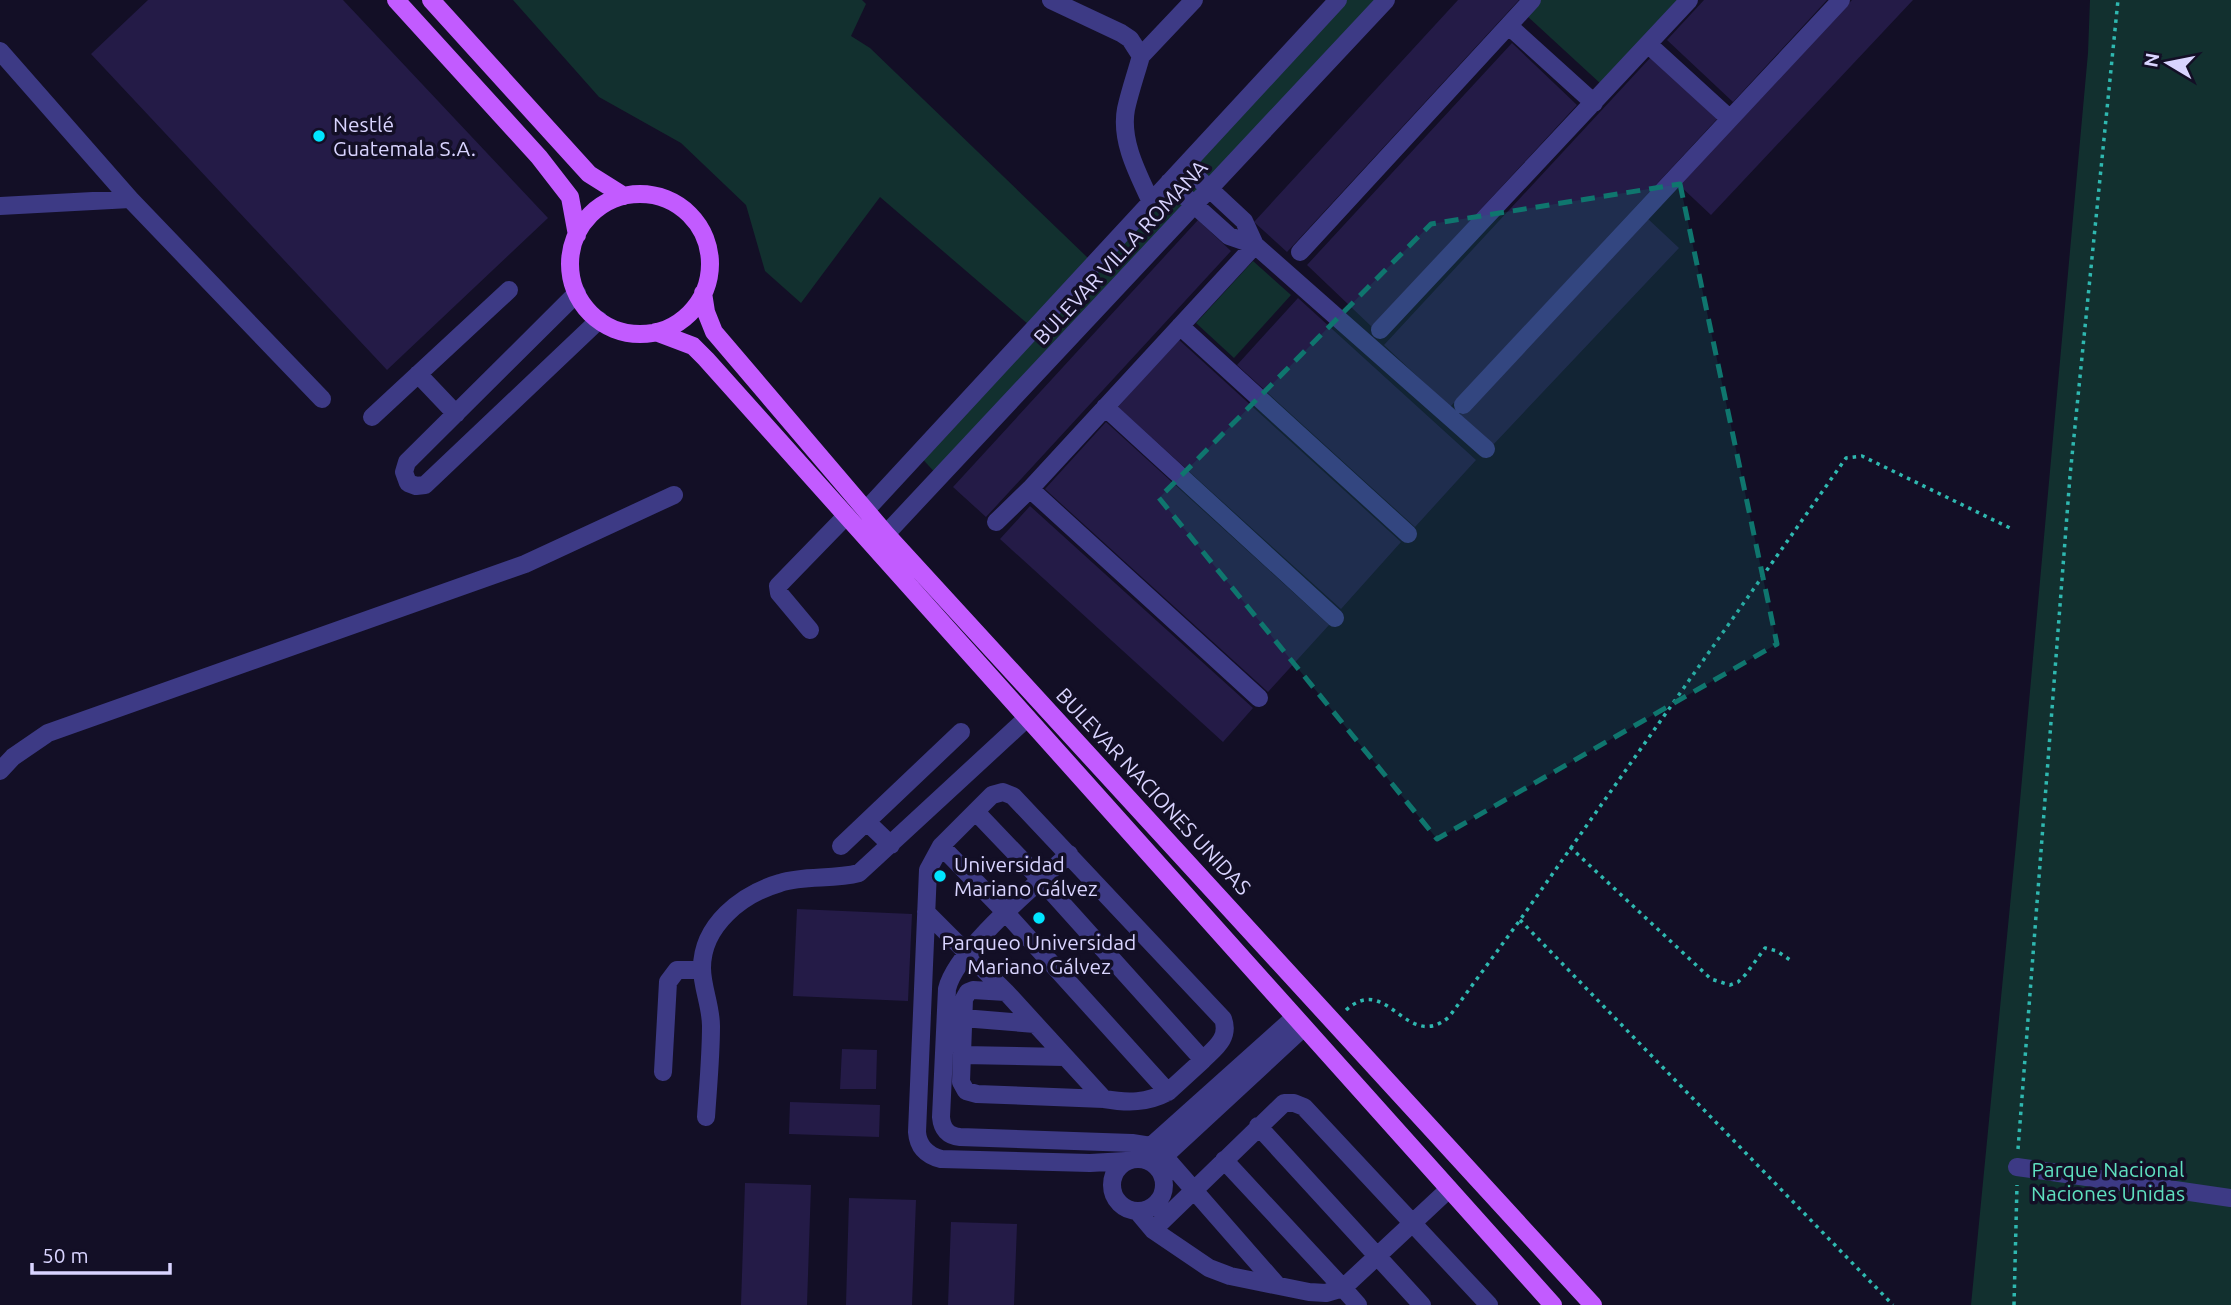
<svg xmlns="http://www.w3.org/2000/svg" width="2231" height="1305" viewBox="0 0 2231 1305" font-family="Ubuntu,sans-serif">
<style>
.green{fill:#12302f}
.building{fill:#241b47}
.lines{fill:none;stroke-linecap:round;stroke-linejoin:round}
.path{stroke:#2fb8b0;stroke-width:3.5;stroke-dasharray:3.5 5;stroke-linecap:butt}
.minor{stroke:#3d3a85;stroke-width:18}
.major{stroke:#c25bff;stroke-width:18}
.marked{fill:#0f766e;fill-opacity:0.2;stroke:#0f766e;stroke-width:5;stroke-dasharray:14 9;stroke-linejoin:round}
.poi-dot{fill:#00e5ff;stroke:#130f26;stroke-width:2.5}
.labels{text-anchor:middle;dominant-baseline:central;stroke-width:7;stroke-linejoin:round;paint-order:stroke}
.poi-label{font-size:21px;fill:#d9d4ff;stroke:#130f26;text-anchor:start}
.street-label{font-size:21px;fill:#d9d4ff;stroke:#130f26}
.park-label{font-size:21px;fill:#5fe0c0;stroke:#130f26}
</style>
<rect width="100%" height="100%" fill="#130f26"/>
<path class="green" d="M 513,0 L 862,0 L 866,4 L 851,36 L 870,48 L 1089,259 L 1029,325 L 880,197 L 801,303 L 765,271 L 746,205 L 681,143 L 599,97 Z
M 1338,0 L 1386,0 L 939,477 L 918,454 Z
M 1539,0 L 1678,0 L 1601,84 L 1526,15 Z
M 2090,0 L 2231,0 L 2231,1305 L 1971,1305 L 2017,834 L 2088,53 Z
M 1253,261 L 1291,295 L 1234,358 L 1196,323 Z"/>
<path class="building" d="M 148,0 L 343,0 L 548,218 L 387,370 L 91,54 Z
M 1458,0 L 1519,0 L 1287,252 L 1254,222 Z
M 1704,0 L 1827,0 L 1733,102 L 1667,40 Z
M 1852,0 L 1913,0 L 1711,215 L 1678,184 Z
M 1512,43 L 1577,105 L 1372,327 L 1307,265 Z
M 1651,57 L 1717,119 L 1450,407 L 1384,345 Z
M 1647,218 L 1679,248 L 1492,446 L 1460,415 Z
M 1198,220 L 1231,251 L 986,517 L 953,487 Z
M 1298,298 L 1476,460 L 1415,527 L 1237,365 Z
M 1178,339 L 1401,542 L 1341,609 L 1118,407 Z
M 1106,422 L 1329,625 L 1268,692 L 1045,489 Z
M 1030,506 L 1253,708 L 1223,742 L 1000,539 Z
M 797,909 L 912,914 L 908,1001 L 793,996 Z
M 842,1049 L 877,1050 L 876,1089 L 840,1089 Z
M 790,1102 L 880,1105 L 879,1137 L 789,1134 Z
M 745,1183 L 811,1185 L 807,1305 L 741,1305 Z
M 849,1198 L 916,1200 L 912,1305 L 846,1305 Z
M 951,1222 L 1017,1224 L 1014,1305 L 948,1305 Z"/>
<g class="lines">
<path class="path" d="M 1570,847 L 1711,979 L 1730,985 L 1738,982 L 1746,974 L 1765,948 L 1777,951 L 1790,960
M 1520,920 L 1893,1305
M 1346,1010 C 1388,972 1406,1053 1449,1017 L 1520,920 L 1846,458 L 1862,456 L 2010,528
M 2018,1149 L 2070,476 L 2118,0
M 2014,1305 L 2017,1185"/>
<path class="minor" d="M 1051,0 L 1121,33 L 1130,39 L 1141,56 C 1136,74 1130,91 1126,109 C 1120,141 1138,174 1151,202
M 1509,26 L 1594,103
M 1649,45 L 1730,119
M 0,51 L 130,199
M 1141,56 L 1194,0
M 1185,166 L 1244,221 L 1255,245 L 1486,449
M 1169,182 L 1229,236 L 1255,245
M 0,206 L 130,199 L 322,399
M 1300,252 L 1532,0
M 577,293 L 407,462 L 404,472 L 408,483 L 416,486 L 425,485 L 599,320
M 1180,326 L 1408,534
M 1380,330 L 1689,0
M 418,374 L 456,414
M 1463,405 L 1841,0
M 1105,407 L 1335,618
M 372,417 L 509,290
M 1030,489 L 1259,698
M 866,510 L 1338,0
M 996,522 L 1030,489 L 1255,245
M 886,534 L 1386,0
M 810,630 L 779,593 L 778,586 L 846,516
M 0,771 L 13,757 L 48,733 L 525,564 L 674,495
M 976,812 L 1041,880 L 1203,1060 L 1168,1092
M 867,822 L 891,845
M 841,846 L 961,732
M 1069,854 C 1037,884 956,950 947,989 L 941,1117 C 942,1129 948,1136 960,1137 L 1132,1143 L 1151,1146 L 1164,1156 L 1277,1285
M 926,912 L 1006,992 L 1104,1099 C 1128,1103 1147,1103 1168,1092 L 1006,913 L 941,846
M 1006,992 L 973,990 L 968,992 L 964,999 L 961,1082 L 966,1091 L 977,1094 L 1104,1099
M 963,1018 L 1035,1024
M 962,1055 L 1064,1057
M 663,1072 L 668,982 L 677,970 L 702,970
M 706,1117 C 708,1087 711,1056 711,1026 C 711,1006 702,987 702,968 C 702,925 742,894 780,883 C 805,875 833,880 859,873 L 1027,718
M 1258,1126 L 1422,1305
M 1151,1146 L 1295,1017
M1112 1185a26 26 0 1 1 52 0a26 26 0 1 1-52 0Z
M 1224,1160 L 1343,1288 L 1449,1189
M 1126,1161 L 1090,1163 L 941,1159 C 926,1155 918,1146 917,1132 L 928,870 L 941,846 L 992,795 L 1003,792 L 1013,796 L 1223,1019 C 1230,1038 1215,1048 1203,1060
M 1155,1165 L 1304,1027
M 2017,1167 L 2231,1198
M 1137,1211 L 1153,1230 L 1209,1268 L 1230,1276 L 1309,1292 L 1326,1293 L 1343,1288 L 1358,1305
M 1153,1230 L 1284,1103 L 1294,1103 L 1304,1107 L 1489,1305"/>
<path class="major" d="M 396,0 L 539,157 L 570,197 L 577,235
M 431,0 L 589,174 L 624,196
M570 264a70 70 0 1 1 140 0a70 70 0 1 1-140 0Z
M 703,293 L 706,312 L 714,332 L 886,534 L 1593,1305
M 656,332 L 693,346 L 706,359 L 1553,1305"/>
</g>
<path class="marked" d="M 1680,184 L 1777,644 L 1437,839 L 1159,498 L 1431,224 Z"/>
<g class="poi-dot">
<circle cx="319" cy="136" r="7"/>
<circle cx="940" cy="876" r="7"/>
<circle cx="1039" cy="918" r="7"/>
</g>
<g class="labels">
<g class="poi-label">
<text x="333" y="124">Nestlé<tspan x="333" dy="24">Guatemala S.A.</tspan></text>
<text x="954" y="864">Universidad<tspan x="954" dy="24">Mariano Gálvez</tspan></text>
<text x="1039" y="942" text-anchor="middle">Parqueo Universidad<tspan x="1039" dy="24">Mariano Gálvez</tspan></text>
</g>
<g class="street-label">
<text transform="translate(1120 252) rotate(-47)">BULEVAR VILLA ROMANA</text>
<text transform="translate(1154 791) rotate(47)">BULEVAR NACIONES UNIDAS</text>
</g>
<g class="park-label">
<text x="2108" y="1169">Parque Nacional<tspan x="2108" dy="24">Naciones Unidas</tspan></text>
</g>
</g>
<g transform="translate(2168 63) rotate(280)" stroke="#130f26" stroke-width="5" paint-order="stroke">
<path d="M0-5L12 26L0 18L-12 26Z" fill="#d9d4ff"/>
<text y="-10" font-size="19" font-weight="bold" text-anchor="middle" fill="#d9d4ff">N</text>
</g>
<path d="M32 1263v10h138v-10" fill="none" stroke="#d9d4ff" stroke-width="3.5"/>
<text x="42" y="1263" font-size="21" fill="#d9d4ff" stroke="#130f26" stroke-width="5" paint-order="stroke">50 m</text>
</svg>
